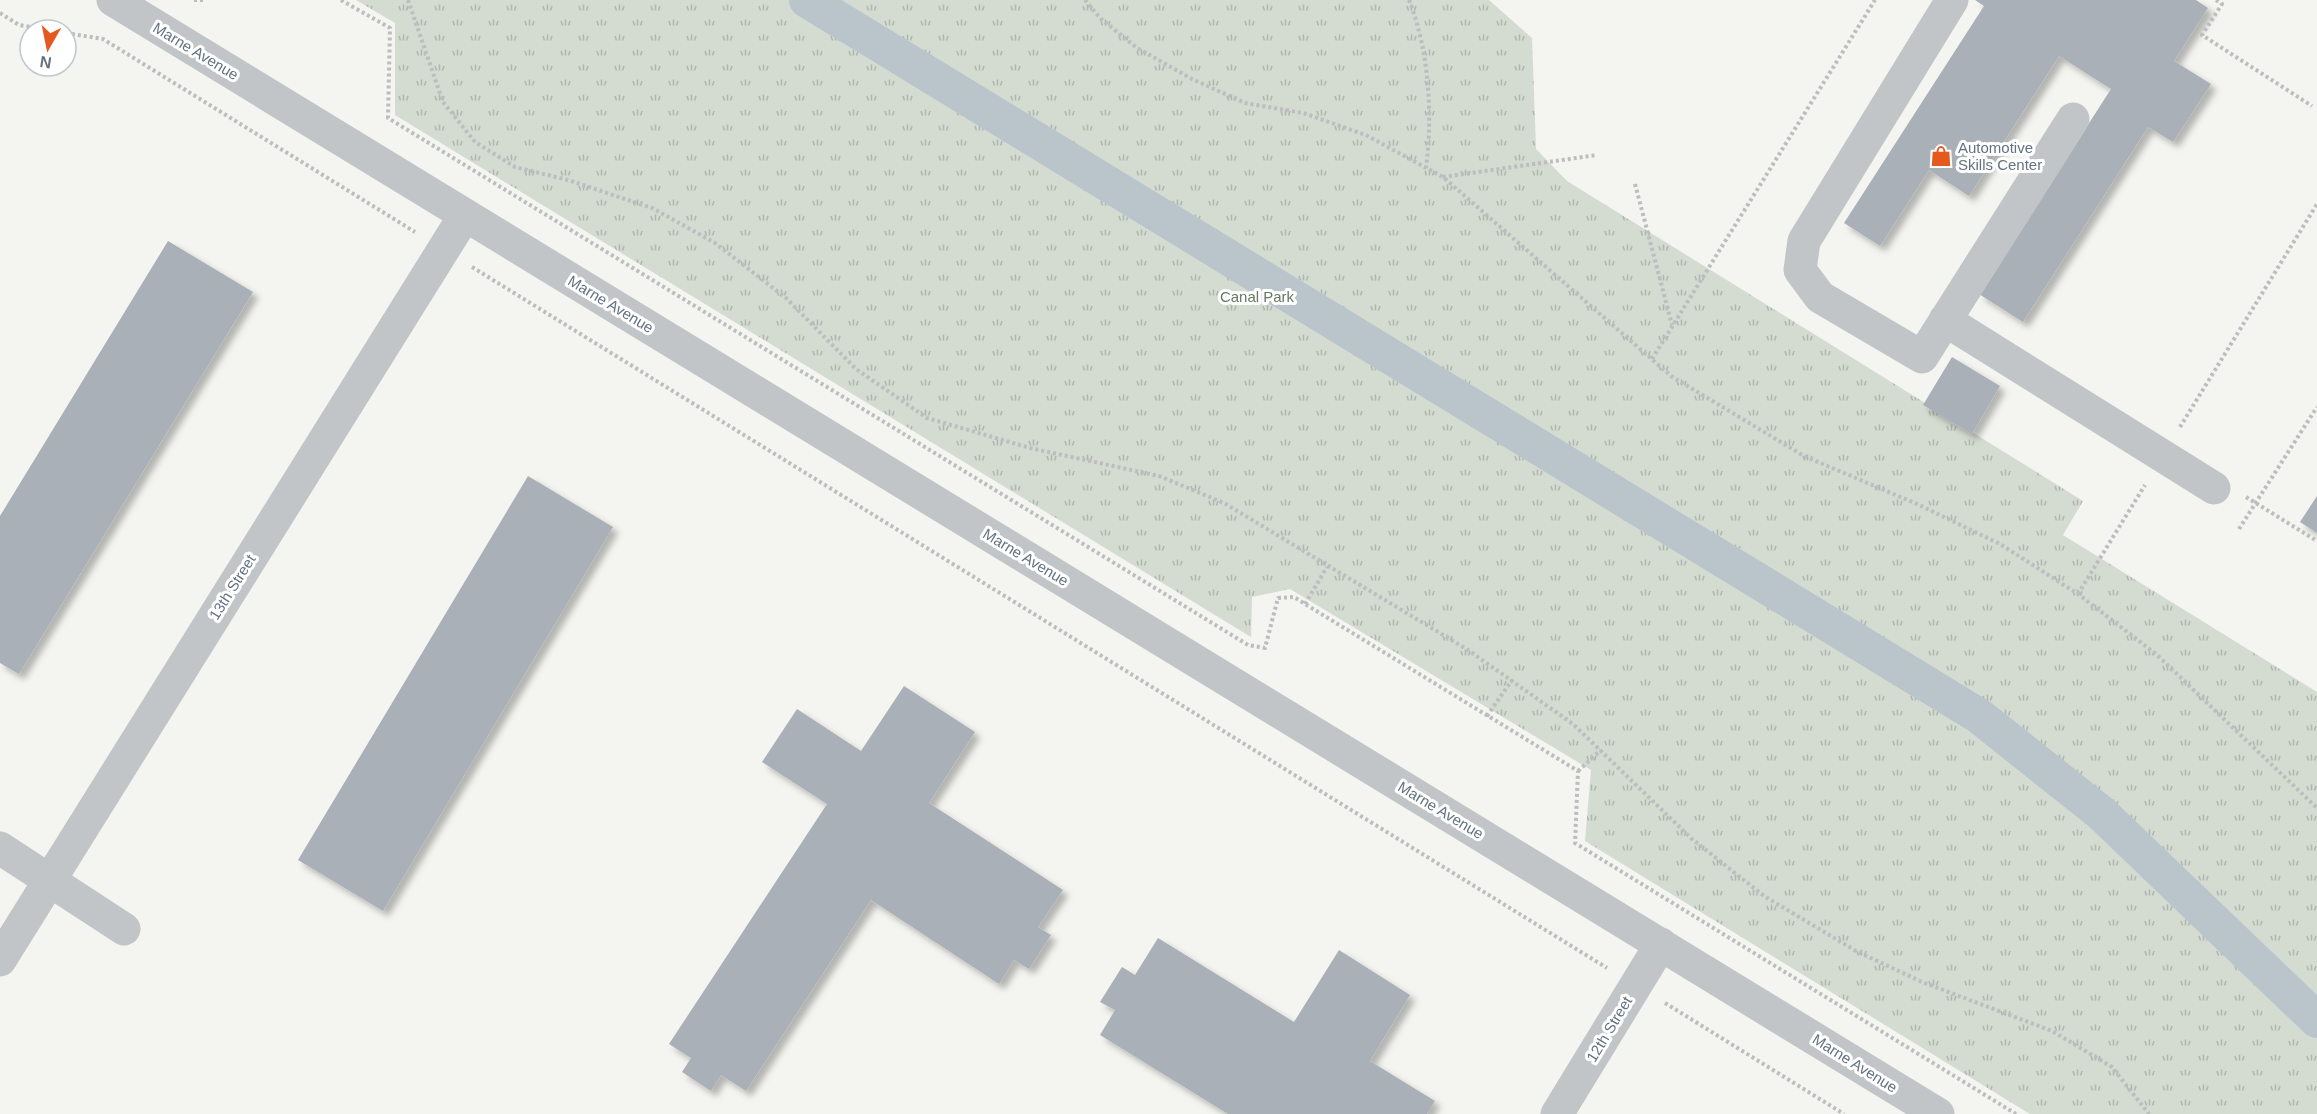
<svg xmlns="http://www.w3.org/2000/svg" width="2317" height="1114" viewBox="0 0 2317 1114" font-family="Helvetica,sans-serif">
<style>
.grass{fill:url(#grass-tufts)}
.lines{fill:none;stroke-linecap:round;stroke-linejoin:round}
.canal{stroke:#bac5cb;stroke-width:36}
.building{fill:#a9b0b7;filter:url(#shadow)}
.path{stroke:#bbbdbf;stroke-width:4;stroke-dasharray:3 3;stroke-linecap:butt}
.minor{stroke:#c1c5c8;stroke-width:33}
.labels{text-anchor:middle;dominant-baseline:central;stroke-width:6;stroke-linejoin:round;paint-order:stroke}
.street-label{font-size:15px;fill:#627282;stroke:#fff}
.poi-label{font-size:15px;fill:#627282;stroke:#fff;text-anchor:start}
.park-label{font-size:15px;fill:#657961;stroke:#fff}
</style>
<defs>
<pattern id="grass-tufts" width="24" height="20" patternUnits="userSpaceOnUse" patternTransform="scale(1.5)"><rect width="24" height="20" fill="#d4dbd1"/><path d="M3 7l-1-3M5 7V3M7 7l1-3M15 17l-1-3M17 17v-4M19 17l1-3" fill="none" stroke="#afb6af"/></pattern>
<filter id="shadow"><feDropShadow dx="5.5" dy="5.5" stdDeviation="3" flood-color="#0004"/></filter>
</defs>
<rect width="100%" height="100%" fill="#f4f4f0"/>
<path class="grass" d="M 356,0 L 1489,0 L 1532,38 L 1536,149 L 1567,181 L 2083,501 L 2063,535 L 2317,692 L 2317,1114 L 2030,1114 L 1585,841 L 1591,770 L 1290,589 L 1252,597 L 1251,637 L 395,115 L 395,23 Z"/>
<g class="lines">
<path class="canal" d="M 807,0 L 1979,716 L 2101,813 L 2317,1020"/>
</g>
<path class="building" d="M 1975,0 L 2196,0 L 2208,8 L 2174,61 L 2211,84 L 2173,142 L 2148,127 L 2023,322 L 1979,294 L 2111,89 L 2059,56 L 1969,196 L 1929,170 L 1880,246 L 1844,223 L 1984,6 Z
M 168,241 L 253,292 L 19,674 L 0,663 L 0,516 Z
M 1952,357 L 2000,386 L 1972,434 L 1923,405 Z
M 528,476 L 613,527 L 383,911 L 298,860 Z
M 2317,496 L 2317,533 L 2300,522 Z
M 904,686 L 975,732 L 929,803 L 1063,890 L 1038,927 L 1051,935 L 1029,969 L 1014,960 L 999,984 L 871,900 L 746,1091 L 721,1075 L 711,1091 L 682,1072 L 691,1058 L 669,1044 L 827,804 L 762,762 L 797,709 L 861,751 Z
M 1158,938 L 1294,1022 L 1339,950 L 1410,995 L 1370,1061 L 1435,1101 L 1427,1114 L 1228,1114 L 1100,1035 L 1115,1010 L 1100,1002 L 1122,967 L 1135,975 Z"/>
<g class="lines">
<path class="path" d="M 194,0 L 206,0
M 341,0 L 390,28 L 388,118 L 1248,645 L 1265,648 L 1278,598 L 1294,597 L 1305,604 L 1578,771 L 1575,843 L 2016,1114
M 408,0 L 443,102 L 475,142 L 515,167 L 568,180 L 652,208 L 715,243 L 786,298 L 856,369 L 927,418 L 1030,448 L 1159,476 L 1224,503 L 1468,650 L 1573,724 L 1692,839 L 1764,896 L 1856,951 L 1922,982 L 2052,1031 L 2112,1067 L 2149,1114
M 1085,0 L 1100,18 L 1137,48 L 1192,79 L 1245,103 L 1303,113 L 1366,135 L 1443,177 L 1671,376 L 1804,456 L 1917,504 L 2000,544 L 2078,594 L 2156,654 L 2317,808
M 1409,0 C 1429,50 1433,115 1426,168
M 2216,0 L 2222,4 L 2202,35 L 2312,106
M 0,13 L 19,25 L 51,30
M 66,33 L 103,39 L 415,232
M 1443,177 L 1597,155
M 1635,184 L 1672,325
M 472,267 L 1607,968
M 1652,359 L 1875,0
M 2180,427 L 2317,204
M 2246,497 L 2317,541
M 2239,529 L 2317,407
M 2078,594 L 2145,485
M 1305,604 L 1327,567
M 1487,716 L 1512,680
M 1578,771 L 1601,750
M 1665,1003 L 1844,1114"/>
<path class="minor" d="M 113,0 L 1938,1114
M 1952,0 L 1804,241 L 1800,270 L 1820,297 L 1922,357 L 2073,119
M 1945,320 L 2214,488
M 0,848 L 124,929
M 0,960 L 465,215
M 1557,1114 L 1661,944"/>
</g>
<defs>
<symbol id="shop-bare" viewBox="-9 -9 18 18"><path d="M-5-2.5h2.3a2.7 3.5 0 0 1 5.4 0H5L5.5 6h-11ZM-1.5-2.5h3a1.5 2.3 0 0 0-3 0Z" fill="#e5591f" stroke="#fff" stroke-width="2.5" paint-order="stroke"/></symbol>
</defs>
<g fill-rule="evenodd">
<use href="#shop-bare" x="1926" y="141" width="30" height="30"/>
</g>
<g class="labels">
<g class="street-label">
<text transform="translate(196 51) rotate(31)">Marne Avenue</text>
<text transform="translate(611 304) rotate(31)">Marne Avenue</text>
<text transform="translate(1026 557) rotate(31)">Marne Avenue</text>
<text transform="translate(232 587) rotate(-58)">13th Street</text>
<text transform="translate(1441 810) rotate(31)">Marne Avenue</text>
<text transform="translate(1609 1029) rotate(-59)">12th Street</text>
<text transform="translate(1855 1063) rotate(32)">Marne Avenue</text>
</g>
<g class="poi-label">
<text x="1958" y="147">Automotive<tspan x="1958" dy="17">Skills Center</tspan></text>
</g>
<g class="park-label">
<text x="1257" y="296">Canal Park</text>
</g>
</g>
<g transform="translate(48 48) rotate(189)"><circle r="28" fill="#ffffff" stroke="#c0c7cd" stroke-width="1.5"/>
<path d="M0-4.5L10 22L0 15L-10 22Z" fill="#e5591f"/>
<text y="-9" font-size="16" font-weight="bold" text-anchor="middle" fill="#627282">N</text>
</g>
</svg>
